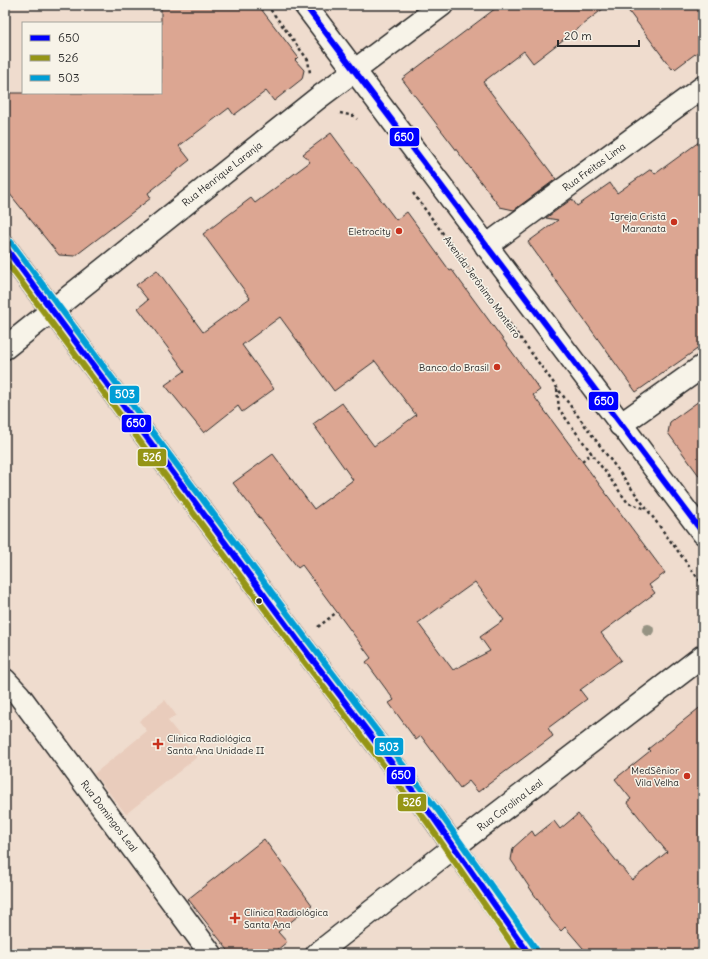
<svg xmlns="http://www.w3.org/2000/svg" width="708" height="959" viewBox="0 0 708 959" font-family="Delius,sans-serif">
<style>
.built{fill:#e9ccbc}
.building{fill:#dca692;stroke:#2b2b2b;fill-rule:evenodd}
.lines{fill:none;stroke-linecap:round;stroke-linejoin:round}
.minor-casing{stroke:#2b2b2b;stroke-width:25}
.major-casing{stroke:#2b2b2b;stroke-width:25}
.path{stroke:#2b2b2b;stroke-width:2.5;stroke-dasharray:3 3;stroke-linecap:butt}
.minor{stroke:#f7f3e8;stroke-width:22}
.major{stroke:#f7f3e8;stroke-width:22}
.bus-1-casing{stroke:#f7f3e8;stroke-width:9}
.bus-2-casing{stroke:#f7f3e8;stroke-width:9}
.bus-3-casing{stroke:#f7f3e8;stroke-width:9}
.bus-1{stroke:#00f;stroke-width:6}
.bus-2{stroke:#959516;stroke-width:6}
.bus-3{stroke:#009ed6;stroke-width:6}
.tree{fill:#969383}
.poi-dot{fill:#c8321e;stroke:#f7f3e8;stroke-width:1.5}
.bus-dot{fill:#2b2b2b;stroke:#f7f3e8;stroke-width:1.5}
.labels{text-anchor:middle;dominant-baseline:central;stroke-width:3;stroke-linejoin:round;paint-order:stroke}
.street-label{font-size:10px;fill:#2b2b2b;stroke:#f7f3e8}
.poi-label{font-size:10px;fill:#2b2b2b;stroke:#f7f3e8;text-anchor:end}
.line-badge{stroke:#f7f3e8;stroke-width:1.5}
.badge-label{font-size:11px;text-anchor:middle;font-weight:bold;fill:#fff}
</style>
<rect width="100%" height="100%" fill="#efdcce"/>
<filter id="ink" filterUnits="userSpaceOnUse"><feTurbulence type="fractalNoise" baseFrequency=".025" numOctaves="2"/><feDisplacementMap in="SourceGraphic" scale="8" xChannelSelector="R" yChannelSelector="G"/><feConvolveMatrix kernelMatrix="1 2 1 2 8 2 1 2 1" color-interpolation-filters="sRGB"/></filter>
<g filter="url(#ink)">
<path class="built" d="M 165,700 L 176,715 L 168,721 L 197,757 L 126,814 L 94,774 L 147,731 L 139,721 Z"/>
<path class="building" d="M 161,5 L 258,5 L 298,57 L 295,60 L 304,70 L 302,79 L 274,101 L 266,91 L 234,115 L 229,108 L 179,146 L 190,160 L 148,193 L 151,198 L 75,256 L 59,255 L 5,188 L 5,93 L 161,93 Z
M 500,5 L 608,5 L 533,63 L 524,51 L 483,82 L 556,179 L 514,210 L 500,207 L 402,79 Z
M 624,5 L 703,5 L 703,48 L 675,69 L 674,67 L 672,69 Z
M 331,133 L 396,220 L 407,212 L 450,271 L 452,270 L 540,390 L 533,395 L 665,573 L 649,585 L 655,593 L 601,633 L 621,660 L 580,690 L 587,699 L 548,728 L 553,736 L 478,792 L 469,781 L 460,788 L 421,736 L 416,740 L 389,703 L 394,700 L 366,662 L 371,658 L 302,565 L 298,568 L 233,483 L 273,454 L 314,509 L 353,480 L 313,424 L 342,403 L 374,446 L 416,415 L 375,361 L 334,391 L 280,317 L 242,345 L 274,389 L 242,412 L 238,406 L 204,433 L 165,385 L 185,371 L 138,308 L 148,300 L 136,285 L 157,270 L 203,332 L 250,298 L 203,234 L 251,198 L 255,203 L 310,162 L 303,154 ZM 475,582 L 504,620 L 480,637 L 490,651 L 453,670 L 418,623 Z
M 703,139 L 703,345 L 636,392 L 528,242 L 558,220 L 546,218 L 572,199 L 577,206 L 610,183 L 617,193 L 651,169 L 655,174 Z
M 703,398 L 703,481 L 668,433 L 670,422 Z
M 703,705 L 703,954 L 588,954 L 565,927 L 561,931 L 552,921 L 511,860 L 513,848 L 532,831 L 535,836 L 554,821 L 560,829 L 578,814 L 632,880 L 667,852 L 627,802 L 631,799 L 615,779 L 650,751 L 648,749 Z
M 264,839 L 312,905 L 278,932 L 287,942 L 272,954 L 231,954 L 188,899 Z"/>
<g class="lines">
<defs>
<path id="minor" d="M 486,246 L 703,87
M 5,348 L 318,98 L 442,5
M 620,425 L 703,366
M 5,680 L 19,695 L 211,954
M 317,954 L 454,847"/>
<path id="major" d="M 305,5 L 703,533
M 5,247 L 299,642 L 433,817 L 529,954
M 454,847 L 703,656"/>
</defs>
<use href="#minor" class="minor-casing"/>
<use href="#major" class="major-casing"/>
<path class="path" d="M 267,5 L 308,60 L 310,73
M 340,113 L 354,116 L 357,119
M 413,193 L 703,585
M 557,389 L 559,409 L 628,503 L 646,509
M 582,461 L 592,453
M 318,627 L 337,612"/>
<use href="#minor" class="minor"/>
<use href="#major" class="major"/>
<defs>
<path id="bus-1" d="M 305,5 L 703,533
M 5,247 L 299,642 L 433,817 L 529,954"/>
<path id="bus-2" d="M 5,260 L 293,647 L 427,822 L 519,954"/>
<path id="bus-3" d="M 11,242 L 305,637 L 439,812 L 536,949"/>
</defs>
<use href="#bus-1" class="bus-1-casing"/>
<use href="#bus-2" class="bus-2-casing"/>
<use href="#bus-3" class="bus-3-casing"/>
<use href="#bus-1" class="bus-1"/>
<use href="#bus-2" class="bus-2"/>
<use href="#bus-3" class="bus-3"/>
</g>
<circle class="tree" cx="648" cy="630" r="6"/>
</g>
<g class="poi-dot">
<circle cx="674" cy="222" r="4"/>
<circle cx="399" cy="231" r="4"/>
<circle cx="497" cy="367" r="4"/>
<path d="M156 738h4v4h4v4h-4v4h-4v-4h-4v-4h4z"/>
<circle cx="687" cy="776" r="4"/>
<path d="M233 912h4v4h4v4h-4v4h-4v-4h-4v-4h4z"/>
</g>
<circle class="bus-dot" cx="259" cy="601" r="3.5"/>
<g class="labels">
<g class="street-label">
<text transform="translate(594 167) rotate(-36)">Rua Freitas Lima</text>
<text transform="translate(222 174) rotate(-38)">Rua Henrique Laranja</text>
<text transform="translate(482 287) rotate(54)">Avenida Jerônimo Monteiro</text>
<text transform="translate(510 805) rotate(-37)">Rua Carolina Leal</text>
<text transform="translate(109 816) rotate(53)">Rua Domingos Leal</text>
</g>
<g class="poi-label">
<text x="666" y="216">Igreja Cristã<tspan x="666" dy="12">Maranata</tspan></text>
<text x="391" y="231">Eletrocity</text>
<text x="489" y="367">Banco do Brasil</text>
<text x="167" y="738" text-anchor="start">Clínica Radiológica<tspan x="167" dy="12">Santa Ana Unidade II</tspan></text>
<text x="679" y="770">MedSênior<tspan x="679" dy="12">Vila Velha</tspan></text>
<text x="244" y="912" text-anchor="start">Clínica Radiológica<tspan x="244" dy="12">Santa Ana</tspan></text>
</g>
</g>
<g class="line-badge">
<rect x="389" y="127" width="31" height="20" rx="4" fill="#00f"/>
<rect x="109" y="385" width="31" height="19" rx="4" fill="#009ed6"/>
<rect x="588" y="391" width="31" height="20" rx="4" fill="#00f"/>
<rect x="121" y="414" width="31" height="19" rx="4" fill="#00f"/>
<rect x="137" y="448" width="30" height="19" rx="4" fill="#959516"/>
<rect x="374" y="737" width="30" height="19" rx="4" fill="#009ed6"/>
<rect x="386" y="766" width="30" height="19" rx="4" fill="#00f"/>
<rect x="397" y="793" width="30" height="19" rx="4" fill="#959516"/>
</g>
<g class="badge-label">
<text x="404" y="141">650</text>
<text x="125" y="398">503</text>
<text x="604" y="405">650</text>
<text x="136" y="427">650</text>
<text x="152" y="461">526</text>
<text x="389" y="751">503</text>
<text x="401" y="779">650</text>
<text x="412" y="806">526</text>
</g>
<rect width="708" height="959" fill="none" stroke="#f7f3e8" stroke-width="20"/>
<rect x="10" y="10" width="688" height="939" fill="none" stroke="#2b2b2b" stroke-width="1.5" filter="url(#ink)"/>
<rect x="22" y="22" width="140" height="72" fill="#f7f3e8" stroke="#a5a39c"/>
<rect x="30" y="35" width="20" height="6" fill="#0000ff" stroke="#a5a39c"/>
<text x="58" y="42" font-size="12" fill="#2b2b2b">650</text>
<rect x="30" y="55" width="20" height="6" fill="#959516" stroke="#a5a39c"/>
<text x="58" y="62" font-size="12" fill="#2b2b2b">526</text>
<rect x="30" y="75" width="20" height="6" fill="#009ed6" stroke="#a5a39c"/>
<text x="58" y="82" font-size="12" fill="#2b2b2b">503</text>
<path d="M558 40v6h81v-6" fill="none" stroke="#2b2b2b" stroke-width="2"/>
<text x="564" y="40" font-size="12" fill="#2b2b2b" stroke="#f7f3e8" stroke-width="3" paint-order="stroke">20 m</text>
</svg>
